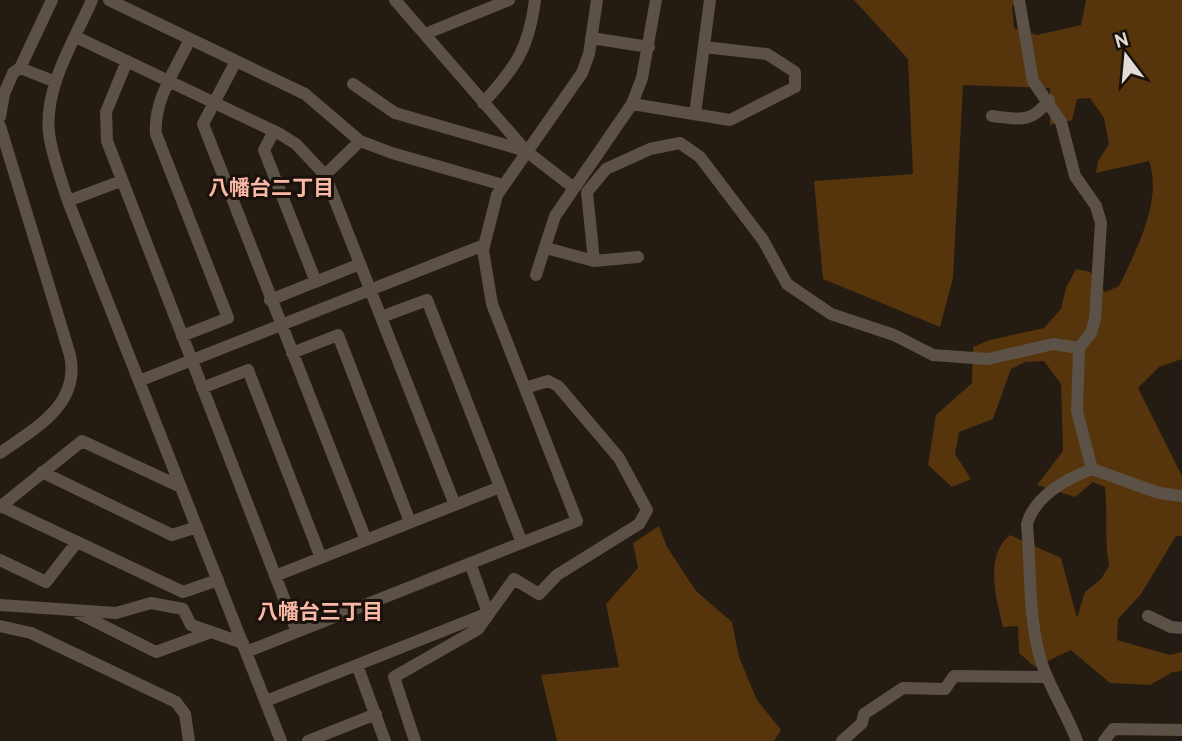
<svg xmlns="http://www.w3.org/2000/svg" width="1182" height="741" viewBox="0 0 1182 741" font-family="Overpass,'Noto Sans JP',sans-serif">
<style>
.green{fill:#56340c}
.lines{fill:none;stroke-linecap:round;stroke-linejoin:round}
.minor{stroke:#5b5147;stroke-width:12}
.labels{text-anchor:middle;dominant-baseline:central;stroke-width:6;stroke-linejoin:round;paint-order:stroke}
.neighbourhood-label{font-size:21px;font-weight:bold;fill:#fab8a7;stroke:#1a120a}
</style>
<rect width="100%" height="100%" fill="#241b13"/>
<path class="green" d="M 854,0 L 1022,0 L 1012,6 L 1014,28 L 1037,35 L 1081,25 L 1086,0 L 1182,0 L 1182,359 L 1159,367 L 1138,388 L 1182,476 L 1182,536 L 1176,536 L 1141,594 L 1118,619 L 1117,640 L 1170,655 L 1182,652 L 1182,671 L 1173,672 L 1150,685 L 1110,683 L 1071,650 L 1035,667 L 1019,653 L 1018,626 L 1003,627 C 996,598 984,556 1010,535 L 1061,558 L 1077,618 L 1085,592 L 1101,579 L 1109,566 C 1104,540 1108,514 1105,487 L 1093,482 L 1075,497 L 1037,485 L 1063,451 L 1061,384 L 1044,361 L 1025,362 L 1011,369 L 993,419 L 959,432 L 955,454 L 971,479 L 952,487 L 928,465 L 936,415 L 972,383 L 973,347 L 990,340 L 1044,328 L 1061,309 L 1066,288 L 1076,269 L 1090,272 L 1105,292 L 1119,286 C 1136,251 1163,200 1149,161 L 1096,173 L 1098,161 L 1109,144 L 1104,118 L 1090,98 L 1077,99 L 1072,120 L 1050,125 L 1050,88 L 963,85 L 953,278 L 940,327 L 823,279 L 814,181 L 913,174 L 908,59 Z
M 659,526 L 667,547 L 696,591 L 732,622 L 739,657 L 757,700 L 781,730 L 774,741 L 557,741 L 541,675 L 619,667 L 606,604 L 638,568 L 633,543 Z"/>
<g class="lines">
<path class="minor" d="M 92,0 C 74,41 44,87 49,133 C 52,156 61,179 68,201 L 281,741
M 109,0 L 305,94 L 360,141 L 392,153 L 503,185
M 395,0 L 526,151 L 574,188
M 1019,0 L 1033,81 L 1061,122 L 1075,176 L 1096,206 L 1101,223 L 1095,319 L 1091,333 L 1079,348 L 1077,411 L 1092,469 C 1066,479 1035,496 1027,524 C 1031,569 1028,618 1041,661 C 1049,687 1067,714 1077,741
M 425,34 L 509,0
M 76,37 L 280,134 L 296,144 L 325,175 L 455,505
M 591,38 L 649,47
M 127,61 L 106,112 L 107,141 L 297,632
M 236,61 L 203,124 L 366,540
M 20,68 L 56,82
M 353,84 L 395,113 L 526,151
M 483,103 C 516,67 529,48 535,0
M 632,104 L 730,120 L 795,87 L 795,72 L 767,54 L 704,47
M 695,114 L 710,0
M 992,116 C 1019,119 1031,124 1049,100
M 0,117 L 4,94 L 13,73 L 20,68 L 52,0
M 0,126 L 70,355 C 81,405 34,429 0,453
M 274,131 L 264,150 L 316,282
M 325,175 L 360,141
M 68,201 L 121,181
M 546,248 L 594,261 L 638,257
M 594,261 L 587,192 L 606,169 L 650,149 L 680,143 L 700,157 L 763,240 L 787,284 L 831,314 L 894,335 L 933,355 L 988,359 L 1053,344 L 1079,348
M 536,275 L 555,216 L 632,104 L 642,78 L 656,0
M 270,300 L 360,264
M 381,317 L 427,300 L 522,543
M 182,336 L 228,318 L 156,134 C 153,101 176,69 190,39
M 292,353 L 338,335 L 410,522
M 139,381 L 484,245
M 202,388 L 248,370 L 321,558
M 1092,469 L 1159,493 L 1182,496
M 42,472 L 172,535 L 197,527
M 1,506 L 183,592 L 218,580
M 0,507 L 82,441 L 181,487
M 0,560 L 46,582 L 77,542
M 470,563 L 488,613
M 275,576 L 500,487
M 0,605 L 116,613 L 151,603 L 183,609 L 191,625 L 243,643
M 78,613 L 156,652 L 211,632
M 1148,616 L 1171,627 L 1182,628
M 0,626 L 31,633 L 176,702 L 185,714 L 189,741
M 246,652 L 577,521 L 492,304 L 483,250 L 497,195 L 582,73 L 589,54 L 597,0
M 357,665 L 385,741
M 266,701 L 488,613
M 308,741 L 376,714
M 415,741 L 394,677 L 478,629 L 514,579 L 539,594 L 557,575 L 639,524 L 647,510 L 619,458 L 558,386 L 548,381 L 525,388
M 842,741 L 862,723 L 864,714 L 903,688 L 945,689 L 954,676 L 1047,677
M 1104,741 L 1113,729 L 1182,730"/>
</g>
<g class="labels">
<g class="neighbourhood-label">
<text x="271" y="189">八幡台二丁目</text>
<text x="320" y="613">八幡台三丁目</text>
</g>
</g>
<g transform="translate(1126 56) rotate(344)" stroke="#1a120a" stroke-width="5" paint-order="stroke">
<path d="M0-5L12 26L0 18L-12 26Z" fill="#e2dbd6"/>
<text y="-10" font-size="19" font-weight="bold" text-anchor="middle" fill="#e2dbd6">N</text>
</g>
</svg>
